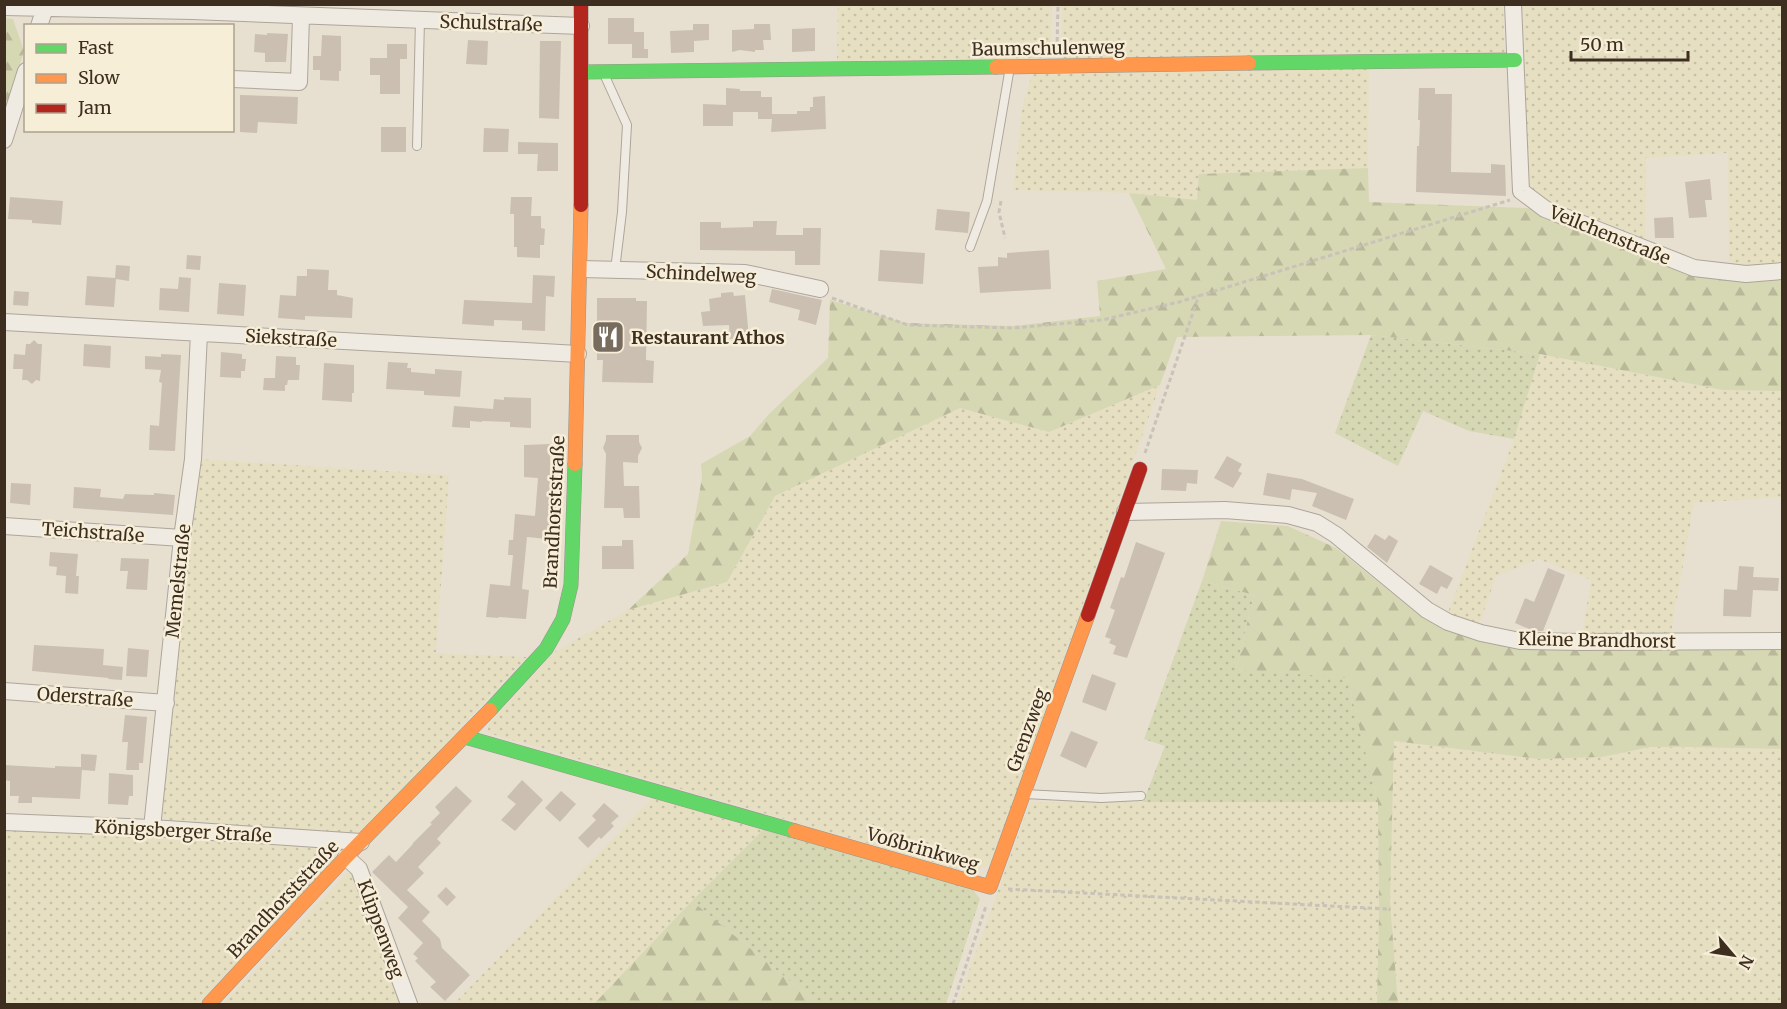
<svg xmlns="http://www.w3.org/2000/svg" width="1787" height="1009" viewBox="0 0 1787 1009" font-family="Merriweather,serif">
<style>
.farmland{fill:url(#farmland-dots)}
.green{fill:url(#green-dots)}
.forest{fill:url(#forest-firs)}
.building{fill:#cbbfb2}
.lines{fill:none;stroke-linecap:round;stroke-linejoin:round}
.lane-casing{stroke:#ada599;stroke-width:10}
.street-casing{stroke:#ada599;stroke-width:18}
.fast-casing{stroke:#9c958a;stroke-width:15}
.slow-casing{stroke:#9c958a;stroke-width:15}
.jam-casing{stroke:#9c958a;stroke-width:15}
.path{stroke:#c8c2b9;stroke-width:3;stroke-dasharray:4.5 3;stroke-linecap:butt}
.lane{stroke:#efebe3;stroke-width:8}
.street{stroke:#efebe3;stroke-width:16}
.fast{stroke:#63d668;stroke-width:14}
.slow{stroke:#ff974d;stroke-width:14}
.jam{stroke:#b3261e;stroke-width:14}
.labels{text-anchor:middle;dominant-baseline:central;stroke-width:5;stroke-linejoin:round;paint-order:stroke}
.street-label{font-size:18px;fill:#3d2e20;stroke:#f7eed8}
.poi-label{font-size:18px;font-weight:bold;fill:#3d2e20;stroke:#f7eed8;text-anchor:start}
</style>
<defs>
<pattern id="farmland-dots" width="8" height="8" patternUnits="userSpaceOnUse" patternTransform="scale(1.5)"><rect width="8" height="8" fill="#e6dfc2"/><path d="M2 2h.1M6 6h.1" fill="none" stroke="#c6c0a6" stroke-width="1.8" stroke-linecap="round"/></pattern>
<pattern id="green-dots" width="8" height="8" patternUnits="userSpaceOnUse" patternTransform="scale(1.5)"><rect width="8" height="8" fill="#d6d7b3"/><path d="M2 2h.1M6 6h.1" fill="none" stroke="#b9b99a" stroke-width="1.8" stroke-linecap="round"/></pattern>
<pattern id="forest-firs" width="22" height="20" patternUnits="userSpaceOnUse" patternTransform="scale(1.5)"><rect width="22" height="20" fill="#d6d7b3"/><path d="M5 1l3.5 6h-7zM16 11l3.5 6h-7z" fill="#b9b99a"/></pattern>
</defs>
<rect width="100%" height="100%" fill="#e7e0d1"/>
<path class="farmland" d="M 838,5 L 1052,5 L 1051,43 L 1038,62 L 837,62 Z
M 1062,5 L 1503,5 L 1505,57 L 1061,62 Z
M 1519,5 L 1782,5 L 1782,261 L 1763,267 L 1729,262 L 1728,153 L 1646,158 L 1645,243 L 1546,205 L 1528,192 Z
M 1369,67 L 1368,168 L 1199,174 L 1197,200 L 1129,193 L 1013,190 L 1023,104 L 1033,71 Z
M 1540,354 L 1723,390 L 1782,391 L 1782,497 L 1694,503 L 1671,633 L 1582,635 L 1591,580 L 1539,559 L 1496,576 L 1479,625 L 1447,615 L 1514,439 Z
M 1160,385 L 992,862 L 974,874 L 488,733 L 488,725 L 556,651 L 628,610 L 727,582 L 775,496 L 960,408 L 1049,432 Z
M 197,459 L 449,475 L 436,653 L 527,657 L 365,830 L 349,834 L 179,825 L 161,817 Z
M 1393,741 L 1537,759 L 1602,757 L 1650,747 L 1782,749 L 1782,1004 L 1398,1004 L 1390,902 Z
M 652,798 L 763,830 L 594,1004 L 454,1004 Z
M 1030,802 L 1378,802 L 1379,912 L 1377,1004 L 957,1004 Z
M 5,828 L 323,843 L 336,858 L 198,1004 L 5,1004 Z
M 349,871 L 355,873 L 402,1004 L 223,1004 Z"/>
<path class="green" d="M 1371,335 L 1540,354 L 1514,439 L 1469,431 L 1423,411 L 1398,466 L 1335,433 Z
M 1202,581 L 1254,595 L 1236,669 L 1347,677 L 1378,802 L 1143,802 L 1165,746 L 1144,739 Z
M 763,830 L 970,886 L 980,899 L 946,1004 L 818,1004 L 692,901 Z"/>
<path class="forest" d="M 5,18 L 13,19 L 24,51 L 5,112 Z
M 1368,168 L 1369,202 L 1528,208 L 1648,254 L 1782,274 L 1782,391 L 1723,390 L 1540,354 L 1371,335 L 1177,337 L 1160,385 L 1049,432 L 960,408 L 775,496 L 727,582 L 628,610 L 688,554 L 702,478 L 701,464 L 750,436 L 769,414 L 828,358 L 830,300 L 906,323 L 1013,326 L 1100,316 L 1097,281 L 1166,269 L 1129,193 L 1197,200 L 1199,174 Z
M 1221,521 L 1288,526 L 1336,548 L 1419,615 L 1463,634 L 1782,648 L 1782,749 L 1687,747 L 1650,747 L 1602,757 L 1537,759 L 1394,741 L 1390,902 L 1398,1004 L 1377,1004 L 1379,912 L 1378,802 L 1347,678 L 1236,669 L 1254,595 L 1202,581 Z
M 692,901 L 818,1004 L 594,1004 Z"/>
<path class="building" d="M 608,18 L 634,18 L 634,32 L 644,32 L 644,49 L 648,49 L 648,58 L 632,58 L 632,44 L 608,44 Z
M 693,24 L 709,24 L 709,40 L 694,41 L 694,52 L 671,53 L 670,31 L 693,30 Z
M 754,24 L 770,24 L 771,40 L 763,40 L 764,50 L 755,50 L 755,52 L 740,50 L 732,52 L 732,30 L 754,29 Z
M 815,28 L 815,51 L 792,52 L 792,29 Z
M 267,33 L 288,34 L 286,62 L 265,62 L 265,53 L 254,52 L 255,34 L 267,35 Z
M 322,35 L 341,36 L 341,71 L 339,71 L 339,81 L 320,80 L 320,70 L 313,70 L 313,56 L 321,56 Z
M 468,40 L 488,41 L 487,65 L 466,64 Z
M 540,41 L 561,41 L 559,119 L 539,118 Z
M 387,44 L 407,44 L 407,59 L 400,59 L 400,94 L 380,94 L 380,75 L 370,75 L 370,58 L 387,58 Z
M 726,88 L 740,89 L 740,91 L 761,91 L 761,97 L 772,97 L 772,114 L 797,114 L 797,111 L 810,111 L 810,107 L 813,107 L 813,97 L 825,96 L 826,129 L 771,132 L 772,119 L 758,119 L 758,112 L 733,112 L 733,126 L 703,126 L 703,104 L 726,105 Z
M 1419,88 L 1435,88 L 1435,94 L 1452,94 L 1451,172 L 1491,173 L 1491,164 L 1505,165 L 1506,196 L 1416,192 L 1417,146 L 1419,146 L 1420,120 L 1418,120 Z
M 240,95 L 298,97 L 297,124 L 258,122 L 257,133 L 240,132 Z
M 381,127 L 406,127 L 406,152 L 381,152 Z
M 484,128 L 509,129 L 508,152 L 483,152 Z
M 518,142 L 558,143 L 558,171 L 537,171 L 538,154 L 518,154 Z
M 1710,179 L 1712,200 L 1705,200 L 1707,217 L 1689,218 L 1685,182 Z
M 10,197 L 63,201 L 61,225 L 32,223 L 32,220 L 8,219 Z
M 511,197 L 532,197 L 531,216 L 541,216 L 541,228 L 545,229 L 544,245 L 540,245 L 540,258 L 517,257 L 517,247 L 514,247 L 514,214 L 510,214 Z
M 937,209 L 970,212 L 968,233 L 935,230 Z
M 1673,217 L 1674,238 L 1655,238 L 1654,218 Z
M 753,221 L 777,221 L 776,235 L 803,235 L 803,228 L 821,228 L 820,265 L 795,265 L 795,251 L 700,250 L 700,222 L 721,222 L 721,228 L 753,227 Z
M 880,250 L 925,253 L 923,284 L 878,281 Z
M 1049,250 L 1051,289 L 980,293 L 978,267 L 998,266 L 998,257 L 1007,258 L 1007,253 Z
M 187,255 L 201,256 L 200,270 L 186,269 Z
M 116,265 L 130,266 L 129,281 L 116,279 L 114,307 L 85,305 L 87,276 L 115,278 Z
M 307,269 L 329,270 L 328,290 L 337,290 L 337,295 L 353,298 L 352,318 L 305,316 L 305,320 L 278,318 L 280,295 L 296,296 L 297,276 L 307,276 Z
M 533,275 L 555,276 L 554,297 L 546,296 L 545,331 L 522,330 L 522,321 L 494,320 L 494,326 L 462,324 L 464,300 L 532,303 Z
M 179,277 L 191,278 L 189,312 L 159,310 L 160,288 L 178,289 Z
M 219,283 L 246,285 L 244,316 L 217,314 Z
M 772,289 L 822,300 L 816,325 L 798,320 L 800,310 L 769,302 Z
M 14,291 L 29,292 L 28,306 L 13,305 Z
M 733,292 L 734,296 L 745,295 L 749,338 L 730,339 L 729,325 L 703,326 L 701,312 L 710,311 L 709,299 L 721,297 L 721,293 Z
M 597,298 L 636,298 L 636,301 L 647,301 L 646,360 L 654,361 L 653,383 L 602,382 L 603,360 L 597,360 Z
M 34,340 L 38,344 L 42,344 L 40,381 L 36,380 L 32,384 L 27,380 L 22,380 L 23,369 L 13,369 L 14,354 L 25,355 L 26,344 L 30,344 Z
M 84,344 L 111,346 L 110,368 L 83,366 Z
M 221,352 L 242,354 L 242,359 L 246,359 L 245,371 L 241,371 L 241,378 L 220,377 Z
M 161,354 L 181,355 L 175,451 L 149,450 L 150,425 L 159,426 L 162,383 L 159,382 L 161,370 L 145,369 L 145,356 L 161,357 Z
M 276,356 L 296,357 L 296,365 L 300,365 L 299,380 L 288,380 L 287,385 L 285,385 L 285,391 L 263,390 L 264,378 L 275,378 Z
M 388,362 L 408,363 L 407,368 L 411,368 L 411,372 L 435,374 L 435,369 L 462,371 L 460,397 L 424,395 L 424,391 L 386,389 Z
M 324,363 L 354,365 L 354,393 L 352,393 L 352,402 L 322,400 Z
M 504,397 L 531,398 L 531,428 L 510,427 L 510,422 L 482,421 L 482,422 L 470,421 L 470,428 L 452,427 L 454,406 L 493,409 L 494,399 L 504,400 Z
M 606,435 L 639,435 L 639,442 L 642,448 L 638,456 L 638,463 L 623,462 L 624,486 L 639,486 L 640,518 L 624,518 L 623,508 L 604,508 L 606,454 L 603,448 L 606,440 Z
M 550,444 L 550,496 L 560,497 L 557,540 L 527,537 L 522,589 L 529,590 L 526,619 L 499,617 L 498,618 L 486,617 L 490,584 L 510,586 L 513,555 L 508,555 L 509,540 L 513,540 L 515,514 L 535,516 L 538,478 L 524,477 L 524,445 Z
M 1227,456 L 1242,464 L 1238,471 L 1242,473 L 1233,488 L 1214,478 Z
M 1162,469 L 1198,470 L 1197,484 L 1187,483 L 1186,491 L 1161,490 Z
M 1267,473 L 1302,479 L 1354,499 L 1346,520 L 1312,506 L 1317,493 L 1292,489 L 1290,500 L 1263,495 Z
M 11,483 L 31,484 L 30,505 L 10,503 Z
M 74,487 L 101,489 L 100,497 L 123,499 L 125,494 L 154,495 L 154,493 L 175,495 L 173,515 L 73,508 Z
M 1375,534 L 1385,540 L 1389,535 L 1398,541 L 1387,563 L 1367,547 Z
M 622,540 L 633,540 L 634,569 L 602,569 L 602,546 L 622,546 Z
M 1136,542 L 1165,553 L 1127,658 L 1113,654 L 1116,646 L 1109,643 L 1111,639 L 1105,637 L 1115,610 L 1110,608 L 1121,577 L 1124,578 Z
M 50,552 L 78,554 L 76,576 L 79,576 L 78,594 L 65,593 L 66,576 L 56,575 L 57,567 L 49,566 Z
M 121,558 L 149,559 L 147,590 L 126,589 L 128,571 L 120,571 Z
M 1430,565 L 1453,578 L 1447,589 L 1441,586 L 1437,594 L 1419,584 Z
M 1739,566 L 1754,567 L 1753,577 L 1779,578 L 1778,591 L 1753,590 L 1751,617 L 1723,616 L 1724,589 L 1737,590 Z
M 1548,568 L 1565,575 L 1543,631 L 1534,631 L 1515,623 L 1525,598 L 1534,602 Z
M 34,645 L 104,649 L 103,665 L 123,667 L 122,680 L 108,679 L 109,678 L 32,671 Z
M 128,648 L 149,650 L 147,677 L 126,676 Z
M 1092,674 L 1116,683 L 1106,711 L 1082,702 Z
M 125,715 L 147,717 L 143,763 L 139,763 L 139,770 L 126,770 L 128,742 L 122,742 Z
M 1071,731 L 1098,742 L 1086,768 L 1060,756 Z
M 81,754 L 97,755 L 95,771 L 82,770 L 80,799 L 32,797 L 32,803 L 18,803 L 19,796 L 10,796 L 10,781 L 4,780 L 4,765 L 55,768 L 55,766 L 81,767 Z
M 109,773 L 133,775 L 133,796 L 129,796 L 128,805 L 108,804 Z
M 522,780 L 543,800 L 515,831 L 501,820 L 516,804 L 507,797 Z
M 456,786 L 472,801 L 437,839 L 441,843 L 418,867 L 424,873 L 407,890 L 430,912 L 422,921 L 440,939 L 442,948 L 470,975 L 445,1001 L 430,987 L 436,982 L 415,961 L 418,958 L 413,954 L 423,943 L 398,918 L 408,907 L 372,872 L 389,855 L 396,862 L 412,845 L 413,843 L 432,824 L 430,823 L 440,813 L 435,807 Z
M 561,791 L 576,804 L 560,822 L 545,808 Z
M 604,803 L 619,816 L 611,823 L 614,826 L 601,839 L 599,837 L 588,848 L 578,838 L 596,820 L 592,816 Z
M 446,887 L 456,897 L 447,906 L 437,896 Z"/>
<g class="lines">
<defs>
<path id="lane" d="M 604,74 L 627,125 L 622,212 L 615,270
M 417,146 L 420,20
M 970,247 L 987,201 L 1010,67
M 1025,794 L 1101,798 L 1141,796"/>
<path id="street" d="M 1513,4 L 1521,191 L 1545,209 L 1694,268 L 1746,274 L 1782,271
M 4,7 L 192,11 L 581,26
M 39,26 L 45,8
M 232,79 L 299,82 L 301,16
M 4,140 L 26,71
M 581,269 L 745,273 L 820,289
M 4,322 L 578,354
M 1125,512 L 1225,510 L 1288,515 L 1317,523 L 1336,535 L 1427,610 L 1448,622 L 1481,633 L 1520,641 L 1581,642 L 1782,641
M 4,526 L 182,538
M 4,691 L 166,703
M 4,822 L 152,828 L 361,842
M 152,828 L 182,538 L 193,459 L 199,333
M 346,857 L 359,869 L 409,1004"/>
<path id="fast" d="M 1249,63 L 1515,60
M 582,72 L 996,67
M 490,710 L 546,649 L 563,619 L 571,585 L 575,464
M 465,737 L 795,831"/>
<path id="slow" d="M 996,67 L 1249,63
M 575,464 L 581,205
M 795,831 L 990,887 L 1088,615
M 209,1004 L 346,857 L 490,710"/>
<path id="jam" d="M 581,4 L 581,205
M 1088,615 L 1140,469"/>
</defs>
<use href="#lane" class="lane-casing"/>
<use href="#street" class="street-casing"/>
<use href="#fast" class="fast-casing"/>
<use href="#slow" class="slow-casing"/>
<use href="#jam" class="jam-casing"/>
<path class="path" d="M 1057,49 L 1058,4
M 1001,201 L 999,212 L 1005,238
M 832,298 L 908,325 L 1013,328 L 1102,320 L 1179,302 L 1510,200
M 1145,453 L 1199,295
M 1008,889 L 1387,909
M 953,1004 L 986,906"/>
<use href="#lane" class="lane"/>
<use href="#street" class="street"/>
<use href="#fast" class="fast"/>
<use href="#slow" class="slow"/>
<use href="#jam" class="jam"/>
</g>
<defs>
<symbol id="restaurant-square" viewBox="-11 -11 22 22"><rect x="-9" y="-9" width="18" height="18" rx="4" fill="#786c5e" stroke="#f7eed8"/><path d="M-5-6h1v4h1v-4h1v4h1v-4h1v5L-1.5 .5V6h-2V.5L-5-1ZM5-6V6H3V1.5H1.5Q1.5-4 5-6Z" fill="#fff"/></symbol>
</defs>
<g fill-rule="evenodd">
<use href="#restaurant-square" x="589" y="318" width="38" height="38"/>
</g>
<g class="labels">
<g class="street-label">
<text transform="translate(491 23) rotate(2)">Schulstraße</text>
<text transform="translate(1048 48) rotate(-1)">Baumschulenweg</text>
<text transform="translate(1610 235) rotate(22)">Veilchenstraße</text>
<text transform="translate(701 274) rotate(3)">Schindelweg</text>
<text transform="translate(291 338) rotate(3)">Siekstraße</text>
<text transform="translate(554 512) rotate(-87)">Brandhorststraße</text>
<text transform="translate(93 532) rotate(4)">Teichstraße</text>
<text transform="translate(178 581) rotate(-84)">Memelstraße</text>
<text transform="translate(1597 640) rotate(1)">Kleine Brandhorst</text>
<text transform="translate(85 697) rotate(4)">Oderstraße</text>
<text transform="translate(1027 730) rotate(-70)">Grenzweg</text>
<text transform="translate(183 831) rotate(3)">Königsberger Straße</text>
<text transform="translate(923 849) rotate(16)">Voßbrinkweg</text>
<text transform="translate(283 899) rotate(-47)">Brandhorststraße</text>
<text transform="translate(381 929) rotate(70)">Klippenweg</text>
</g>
<g class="poi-label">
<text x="631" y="337">Restaurant Athos</text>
</g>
</g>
<rect width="1787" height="1009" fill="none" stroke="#3d2e20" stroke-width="12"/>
<rect x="24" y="24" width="210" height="108" fill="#f7eed8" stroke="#ada18e" stroke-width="1.5"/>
<rect x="36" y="44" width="30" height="9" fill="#63d668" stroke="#ada18e" stroke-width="1.5"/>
<text x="78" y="54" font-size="18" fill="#3d2e20">Fast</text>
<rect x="36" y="74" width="30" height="9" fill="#ff974d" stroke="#ada18e" stroke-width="1.5"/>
<text x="78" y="84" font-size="18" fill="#3d2e20">Slow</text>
<rect x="36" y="104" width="30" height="9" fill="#b3261e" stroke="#ada18e" stroke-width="1.5"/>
<text x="78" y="114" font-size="18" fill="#3d2e20">Jam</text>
<g transform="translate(1733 955) rotate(119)" stroke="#f7eed8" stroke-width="4.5" paint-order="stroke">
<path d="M0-4.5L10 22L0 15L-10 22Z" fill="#3d2e20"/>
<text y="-9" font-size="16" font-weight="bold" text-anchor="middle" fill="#3d2e20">N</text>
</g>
<path d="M1571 51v9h117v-9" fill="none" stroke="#3d2e20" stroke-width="3"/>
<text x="1580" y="51" font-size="18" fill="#3d2e20" stroke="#f7eed8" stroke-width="4.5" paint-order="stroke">50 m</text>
</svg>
